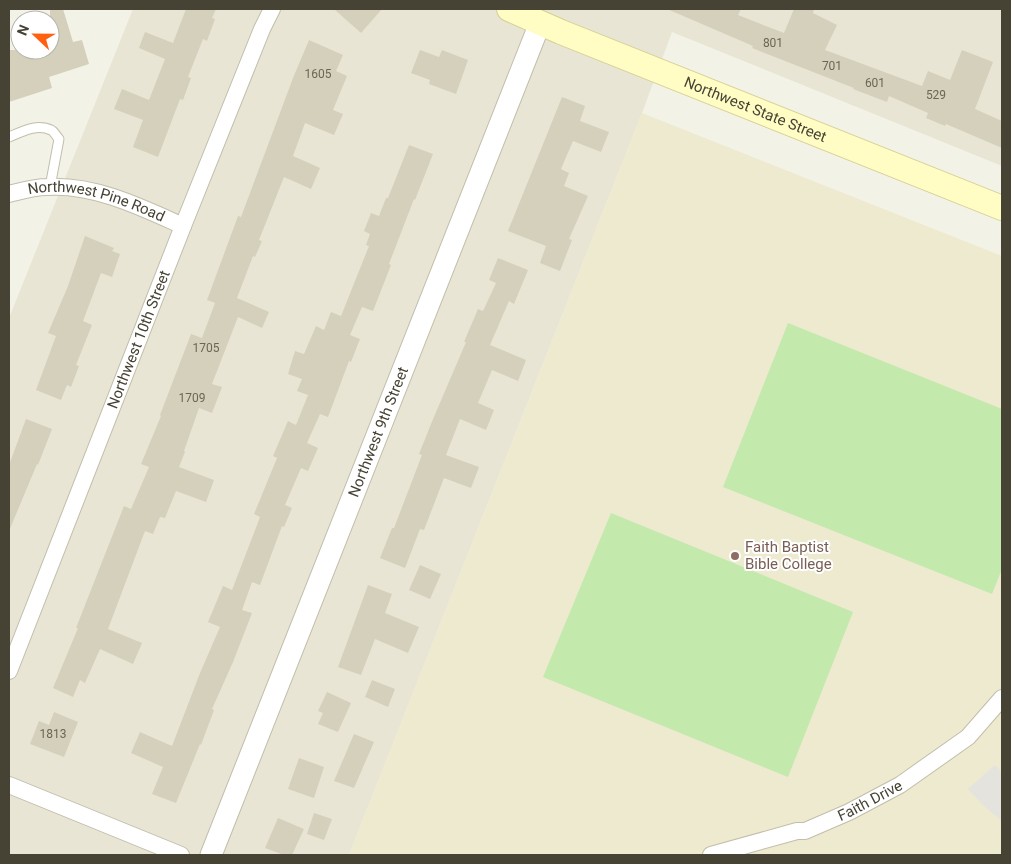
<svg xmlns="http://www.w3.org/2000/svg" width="1011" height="864" viewBox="0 0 1011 864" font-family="Roboto,sans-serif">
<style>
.residential{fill:#e8e5d4}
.education{fill:#edeacf}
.green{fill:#c3e9ad}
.parking{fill:#e4e3de}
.building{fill:#d5d0bb}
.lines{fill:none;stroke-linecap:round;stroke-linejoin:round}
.service-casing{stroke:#c2beab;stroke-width:11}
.minor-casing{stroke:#c2beab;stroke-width:18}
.tertiary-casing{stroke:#c2beab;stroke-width:23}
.secondary-casing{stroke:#d5d094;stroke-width:26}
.service{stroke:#fff;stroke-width:9}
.minor{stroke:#fff;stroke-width:16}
.tertiary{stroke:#fff;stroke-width:21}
.secondary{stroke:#fffcc4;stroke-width:24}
.education-dot{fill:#8d6e63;stroke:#fff;stroke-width:2}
.labels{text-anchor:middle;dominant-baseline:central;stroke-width:4;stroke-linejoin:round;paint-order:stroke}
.number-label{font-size:12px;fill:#6a6656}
.street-label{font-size:15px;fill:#464335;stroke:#fff}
.education-label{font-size:15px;fill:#785e54;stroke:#fff;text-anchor:start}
</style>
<rect width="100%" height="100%" fill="#f3f2e6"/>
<path class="residential" d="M 133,9 L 1002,9 L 1002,166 L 672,32 L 642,113 L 349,855 L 9,855 L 9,318 Z"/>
<path class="education" d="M 642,113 L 1002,256 L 1002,855 L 349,855 Z"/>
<path class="green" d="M 788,323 L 1002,409 L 1002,569 L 992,594 L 723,487 Z
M 611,513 L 853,612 L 788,777 L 543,677 Z"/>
<path class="parking" d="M 995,765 L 1002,772 L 1002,821 L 983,805 L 968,789 Z"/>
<path class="building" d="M 50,9 L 63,9 L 73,42 L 82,40 L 89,64 L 49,77 L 52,88 L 9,102 L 9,50 L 50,50 Z
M 186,9 L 216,9 L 212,18 L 215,19 L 207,41 L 203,39 L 188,77 L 191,78 L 183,100 L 180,99 L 158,157 L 133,147 L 143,120 L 114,109 L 122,89 L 149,100 L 165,59 L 139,48 L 145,32 L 173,43 Z
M 334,9 L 382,9 L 361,33 Z
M 667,9 L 741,9 L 738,15 L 784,33 L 794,9 L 814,9 L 813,13 L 837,25 L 825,50 L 922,86 L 928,71 L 950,80 L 962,50 L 993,62 L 975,109 L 1002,121 L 1002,148 L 946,124 L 945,126 L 926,118 L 928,113 L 889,96 L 887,102 L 853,89 L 854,88 L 752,48 L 753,46 Z
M 309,40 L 343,55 L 336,71 L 347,76 L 333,110 L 343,114 L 334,135 L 305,123 L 293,156 L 320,168 L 311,189 L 284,177 L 259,240 L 262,241 L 255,257 L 253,256 L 237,298 L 269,312 L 262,328 L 238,317 L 212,384 L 222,387 L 212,413 L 199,408 L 184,451 L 185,452 L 179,467 L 214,480 L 206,502 L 176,491 L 165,518 L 160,517 L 153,534 L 145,531 L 108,629 L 142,643 L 133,664 L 100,649 L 85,683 L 80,680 L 73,697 L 53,688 L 78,628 L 76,628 L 124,506 L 131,509 L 149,467 L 141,464 L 161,416 L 160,415 L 191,334 L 202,338 L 215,303 L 207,300 L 238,216 L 241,217 L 293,78 Z
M 420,50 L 439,57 L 442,50 L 468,60 L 456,94 L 429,84 L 430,80 L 411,73 Z
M 562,97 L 585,106 L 580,121 L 609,132 L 601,152 L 573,141 L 561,169 L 569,173 L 564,186 L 588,196 L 569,239 L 572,240 L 560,271 L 540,263 L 546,246 L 508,231 Z
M 409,145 L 433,154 L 415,200 L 414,199 L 389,264 L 391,265 L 373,311 L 362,307 L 350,335 L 360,339 L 351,362 L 349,361 L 328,417 L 320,414 L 307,443 L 318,448 L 308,471 L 301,468 L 285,505 L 292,508 L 284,527 L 282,526 L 260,585 L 252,582 L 242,610 L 252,613 L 233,662 L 212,709 L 214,710 L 201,745 L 200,744 L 176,803 L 152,794 L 163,767 L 131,753 L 140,732 L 172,746 L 200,673 L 220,627 L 208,622 L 223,586 L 232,590 L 260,517 L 254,514 L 277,458 L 273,456 L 288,421 L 296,425 L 308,395 L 297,391 L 302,379 L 288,374 L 295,351 L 304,354 L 316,326 L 324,330 L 331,312 L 341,316 L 369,246 L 366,245 L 370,234 L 364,231 L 371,213 L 379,216 L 386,198 L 388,198 Z
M 85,236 L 114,248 L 112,251 L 120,254 L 112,277 L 101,273 L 83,321 L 92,325 L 76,365 L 79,366 L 71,387 L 67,385 L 61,400 L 36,390 L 56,336 L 48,333 L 68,286 Z
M 498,258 L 528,270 L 514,304 L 509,301 L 490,345 L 526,360 L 518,381 L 492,370 L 478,403 L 494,410 L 486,430 L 460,419 L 446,455 L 479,467 L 471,488 L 444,478 L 424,530 L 420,529 L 405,568 L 380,558 L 392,528 L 394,528 L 422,455 L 419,454 L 433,419 L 466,342 L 464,342 L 478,309 L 483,311 L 496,283 L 489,280 Z
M 26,419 L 52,429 L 38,465 L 37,464 L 9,531 L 9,465 Z
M 420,565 L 441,574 L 430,599 L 409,590 Z
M 368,585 L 392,594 L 385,613 L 419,627 L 408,653 L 375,639 L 361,675 L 338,667 Z
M 372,680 L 395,689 L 388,707 L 365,697 Z
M 327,692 L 351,703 L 338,732 L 318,724 L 323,713 L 318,711 Z
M 54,712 L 78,722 L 64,757 L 30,744 L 39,721 L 49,725 Z
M 354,734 L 374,742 L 354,788 L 334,781 Z
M 299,758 L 324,767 L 314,798 L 288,789 Z
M 314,813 L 332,819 L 324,840 L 307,834 Z
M 278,818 L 304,829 L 292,855 L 284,855 L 265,848 Z"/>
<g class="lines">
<defs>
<path id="service" d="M 9,137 C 21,132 37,123 51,130 C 54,131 56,136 59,139 L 50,187"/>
<g id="minor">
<path id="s1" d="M 9,194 C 21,191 34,187 47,187 C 94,184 141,207 183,226"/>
<path id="s2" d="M 9,671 L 183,226 L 262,29 L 272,9"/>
<path d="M 9,785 L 181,855"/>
<path id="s3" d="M 711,855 L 797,831 L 805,831 L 849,812 L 900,785 L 968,737 L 1002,698"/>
</g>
<g id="tertiary">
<path id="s4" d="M 211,855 L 540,23"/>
</g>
<g id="secondary">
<path id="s5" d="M 509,9 L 561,32 L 1002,208"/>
</g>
</defs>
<use href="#service" class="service-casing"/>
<use href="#minor" class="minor-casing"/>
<use href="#tertiary" class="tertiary-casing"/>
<use href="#secondary" class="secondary-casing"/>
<use href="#service" class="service"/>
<use href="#minor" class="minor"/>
<use href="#tertiary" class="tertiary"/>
<use href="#secondary" class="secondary"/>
</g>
<circle class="education-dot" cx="735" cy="556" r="5"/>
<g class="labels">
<g class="number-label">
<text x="773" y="43">801</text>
<text x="832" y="66">701</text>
<text x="318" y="74">1605</text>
<text x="875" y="83">601</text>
<text x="936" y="95">529</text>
<text x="206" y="348">1705</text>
<text x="192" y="398">1709</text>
<text x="53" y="734">1813</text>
</g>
<g class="street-label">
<text stroke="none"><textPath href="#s5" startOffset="266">Northwest State Street</textPath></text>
<text stroke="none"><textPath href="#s1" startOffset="90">Northwest Pine Road</textPath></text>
<text stroke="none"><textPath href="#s2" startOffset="356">Northwest 10th Street</textPath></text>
<text stroke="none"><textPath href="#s4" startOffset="455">Northwest 9th Street</textPath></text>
<text stroke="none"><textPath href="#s3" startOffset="169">Faith Drive</textPath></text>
</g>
<g class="education-label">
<text x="745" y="547">Faith Baptist<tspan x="745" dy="17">Bible College</tspan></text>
</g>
</g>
<rect width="1011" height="864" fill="none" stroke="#464335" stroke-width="20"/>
<g transform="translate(35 35) rotate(292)"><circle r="24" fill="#ffffff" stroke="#b5b4ae"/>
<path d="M0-4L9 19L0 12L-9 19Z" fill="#ff6111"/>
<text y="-8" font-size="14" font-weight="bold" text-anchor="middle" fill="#464335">N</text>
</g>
</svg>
